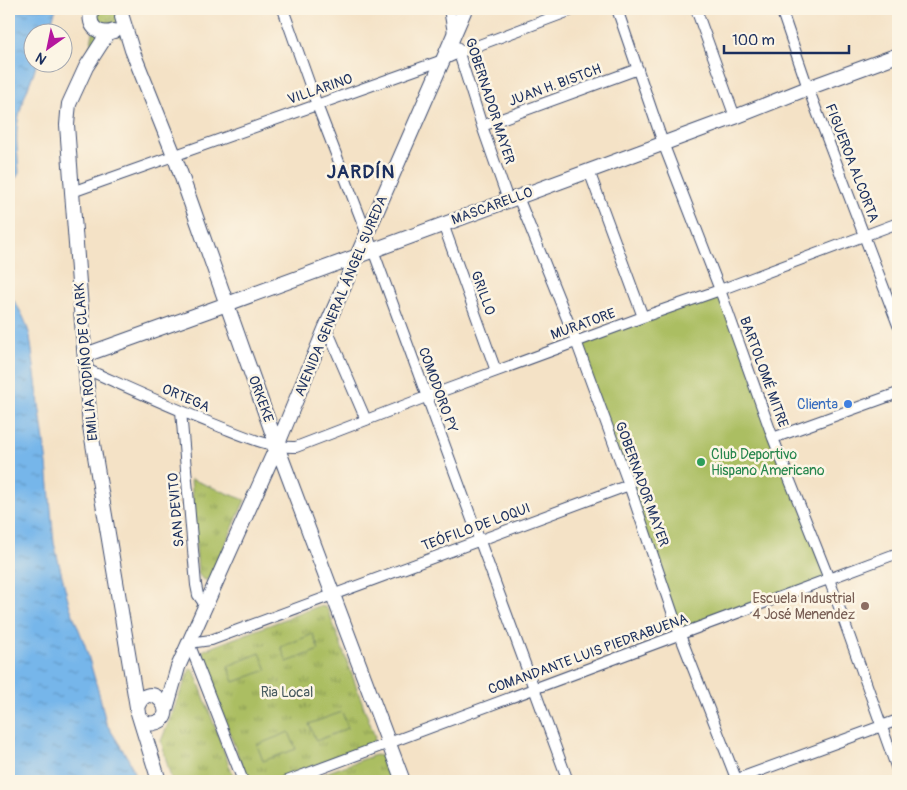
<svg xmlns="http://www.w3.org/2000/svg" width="907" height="790" viewBox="0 0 907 790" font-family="Pangolin,sans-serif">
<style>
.park{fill:url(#park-tufts);stroke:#637660}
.pitch{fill:#abbe62;stroke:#637660}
.water{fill:url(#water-ripples);stroke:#4872a4}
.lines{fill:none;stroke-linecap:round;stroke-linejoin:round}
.minor-casing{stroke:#3c4a6e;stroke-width:12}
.major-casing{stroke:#3c4a6e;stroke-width:16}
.minor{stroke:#fff;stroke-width:10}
.major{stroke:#fff;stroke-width:14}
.shop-dot{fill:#3f7fe0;stroke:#fcf5e5;stroke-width:2}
.leisure-dot{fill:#2e9e5b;stroke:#fcf5e5;stroke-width:2}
.education-dot{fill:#8d6e63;stroke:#fcf5e5;stroke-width:2}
.labels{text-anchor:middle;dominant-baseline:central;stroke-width:5;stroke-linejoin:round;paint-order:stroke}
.street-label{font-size:14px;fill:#1b2f5e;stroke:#fcf5e5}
.shop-label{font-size:14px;fill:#366cbe;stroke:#fcf5e5;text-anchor:end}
.leisure-label{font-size:14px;fill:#27864d;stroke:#fcf5e5;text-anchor:start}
.education-label{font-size:14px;fill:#785e54;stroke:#fcf5e5;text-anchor:end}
.park-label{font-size:14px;fill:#465a5f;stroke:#fcf5e5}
.district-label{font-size:19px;font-weight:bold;letter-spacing:1px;fill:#1b2f5e;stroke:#fcf5e5}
</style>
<defs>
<pattern id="park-tufts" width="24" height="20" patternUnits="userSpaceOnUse" patternTransform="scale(1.25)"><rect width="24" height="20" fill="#abbe62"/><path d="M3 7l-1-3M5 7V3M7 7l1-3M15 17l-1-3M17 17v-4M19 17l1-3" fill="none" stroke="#8a9b54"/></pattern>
<pattern id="water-ripples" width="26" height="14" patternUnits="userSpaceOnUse" patternTransform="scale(1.25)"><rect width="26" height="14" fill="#76b6ea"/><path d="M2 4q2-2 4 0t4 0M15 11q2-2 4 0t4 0" fill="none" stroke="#6094c1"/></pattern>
</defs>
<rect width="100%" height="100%" fill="#fcf5e5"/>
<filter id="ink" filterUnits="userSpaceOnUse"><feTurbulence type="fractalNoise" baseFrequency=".02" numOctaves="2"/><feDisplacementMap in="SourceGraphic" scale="10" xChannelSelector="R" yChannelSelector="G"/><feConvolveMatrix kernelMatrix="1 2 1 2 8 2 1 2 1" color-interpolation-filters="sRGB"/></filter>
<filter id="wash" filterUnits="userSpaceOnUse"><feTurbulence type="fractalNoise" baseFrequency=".0096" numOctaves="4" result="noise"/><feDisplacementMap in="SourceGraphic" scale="20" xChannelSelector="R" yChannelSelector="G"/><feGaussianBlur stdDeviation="1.12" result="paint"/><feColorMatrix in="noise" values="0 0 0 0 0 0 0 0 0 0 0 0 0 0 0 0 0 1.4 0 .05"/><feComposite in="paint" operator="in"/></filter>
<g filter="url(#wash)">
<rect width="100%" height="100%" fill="#f4e2c6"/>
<path class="park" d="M 93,9 L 119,9 L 121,12 L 122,39 L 118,35 L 112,32 L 86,67 L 94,28 Z
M 191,479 L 245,500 L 211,577 L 208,580 C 202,580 201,578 198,573 Z
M 319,606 L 325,607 L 328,610 L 375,737 L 374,741 L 367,746 L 272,781 L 248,781 L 201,658 L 202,653 L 204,650 Z
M 190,669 L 194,670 L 235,781 L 172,781 L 171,778 L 161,741 Z
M 375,755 L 382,756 L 391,781 L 303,781 Z"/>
<path class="pitch" d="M 720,290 L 829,579 L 680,635 L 576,341 Z
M 313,634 L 319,650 L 287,662 L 281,647 Z
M 260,653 L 267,670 L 234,682 L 228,666 Z
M 342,712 L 348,728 L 316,741 L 309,724 Z
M 289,732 L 296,749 L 263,761 L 257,745 Z"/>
<path class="water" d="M 9,9 L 56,9 L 48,32 L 32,32 L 32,62 L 37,63 C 31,82 21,101 18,121 C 15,138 18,155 19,172 L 17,177 L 9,185 Z
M 9,294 C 20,309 25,318 30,336 L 47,464 L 54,543 L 65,588 L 70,607 L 85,645 L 100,697 L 106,723 L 129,760 L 137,781 L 9,781 Z"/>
</g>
<g filter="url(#ink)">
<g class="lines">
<defs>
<path id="minor" d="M 283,9 L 317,105 L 373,250 L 568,781
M 449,9 L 453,33
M 617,9 L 663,143 L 720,290 L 773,438 L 829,579 L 898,772
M 696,9 L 735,117
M 781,9 L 808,88 L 898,325
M 457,47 L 482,126 L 508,200
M 482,126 L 638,69
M 589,171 L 643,317
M 72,192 L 443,60 L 458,53 L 575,9
M 518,197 L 576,341 L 629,485 L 680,635 L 737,781
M 443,224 L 496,371
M 326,327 L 366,420
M 86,369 C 129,388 172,408 216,425 C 242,435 268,448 296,447 L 426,397 L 643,317 L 720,290 L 898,223
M 181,411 L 196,585 L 198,595 L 205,605
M 773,438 L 898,393
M 243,781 L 189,643 L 211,640 L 629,485
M 287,781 L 898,553
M 732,781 L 898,720"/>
<path id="major" d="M 93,9 C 85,24 98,37 114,31
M 122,17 L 132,50 L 174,155 L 277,446 L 403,781
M 108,33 L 86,67 L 69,104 L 68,113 L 67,125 L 72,192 L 90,426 L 138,713 L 159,781
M 85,355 L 227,304 L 589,171 L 735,117 L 808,88 L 898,55
M 137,708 C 149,674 183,717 154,723 C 148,725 144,722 140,718
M 166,709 L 178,667 L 277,446 L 326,327 L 443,60 L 465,9"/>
</defs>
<use href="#minor" class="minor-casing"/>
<use href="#major" class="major-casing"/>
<use href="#minor" class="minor"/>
<use href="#major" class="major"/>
</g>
</g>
<circle class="shop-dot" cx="848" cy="404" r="5"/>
<circle class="leisure-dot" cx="701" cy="462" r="5"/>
<circle class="education-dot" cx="865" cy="606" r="5"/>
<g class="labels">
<g class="street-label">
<text transform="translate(555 85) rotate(-20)">JUAN H. BISTCH</text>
<text transform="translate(320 89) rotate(-19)">VILLARINO</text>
<text transform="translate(490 101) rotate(72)">GOBERNADOR MAYER</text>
<text transform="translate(852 163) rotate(69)">FIGUEROA ALCORTA</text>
<text transform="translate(492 206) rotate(-20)">MASCARELLO</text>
<text transform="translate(483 293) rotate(70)">GRILLO</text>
<text transform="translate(341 296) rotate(-67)">AVENIDA GENERAL ÁNGEL SUREDA</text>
<text transform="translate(583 324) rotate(-20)">MURATORE</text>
<text transform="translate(86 362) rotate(-95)">EMILIA RODIÑO DE CLARK</text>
<text transform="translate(764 372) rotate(70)">BARTOLOMÉ MITRE</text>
<text transform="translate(438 390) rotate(70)">COMODORO PY</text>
<text transform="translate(186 398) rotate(23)">ORTEGA</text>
<text transform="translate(261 399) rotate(70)">ORKEKE</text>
<text transform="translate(642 484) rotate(70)">GOBERNADOR MAYER</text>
<text transform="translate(176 510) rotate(-95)">SAN DEVITO</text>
<text transform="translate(476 527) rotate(-20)">TEÓFILO DE LOQUI</text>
<text transform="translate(588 654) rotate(-20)">COMANDANTE LUIS PIEDRABUENA</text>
</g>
<g class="shop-label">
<text x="838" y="404">Clienta</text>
</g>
<g class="leisure-label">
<text x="711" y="454">Club Deportivo<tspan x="711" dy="16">Hispano Americano</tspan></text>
</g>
<g class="education-label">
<text x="855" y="598">Escuela Industrial<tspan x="855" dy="16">4 José Menendez</tspan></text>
</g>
<g class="park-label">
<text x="287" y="692">Ria Local</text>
</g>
<g class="district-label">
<text x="361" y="172">JARDÍN</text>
</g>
</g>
<rect width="907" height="790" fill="none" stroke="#fcf5e5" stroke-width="30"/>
<g transform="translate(48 48) rotate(213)"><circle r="24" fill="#fcf5e5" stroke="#a2a6af"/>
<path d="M0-4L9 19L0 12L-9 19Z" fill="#b5179e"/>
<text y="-8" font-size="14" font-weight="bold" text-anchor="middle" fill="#1b2f5e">N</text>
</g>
<path d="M724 45v8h125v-8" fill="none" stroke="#1b2f5e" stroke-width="2.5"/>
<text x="732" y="45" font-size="15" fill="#1b2f5e" stroke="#fcf5e5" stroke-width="4" paint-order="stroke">100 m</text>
</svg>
